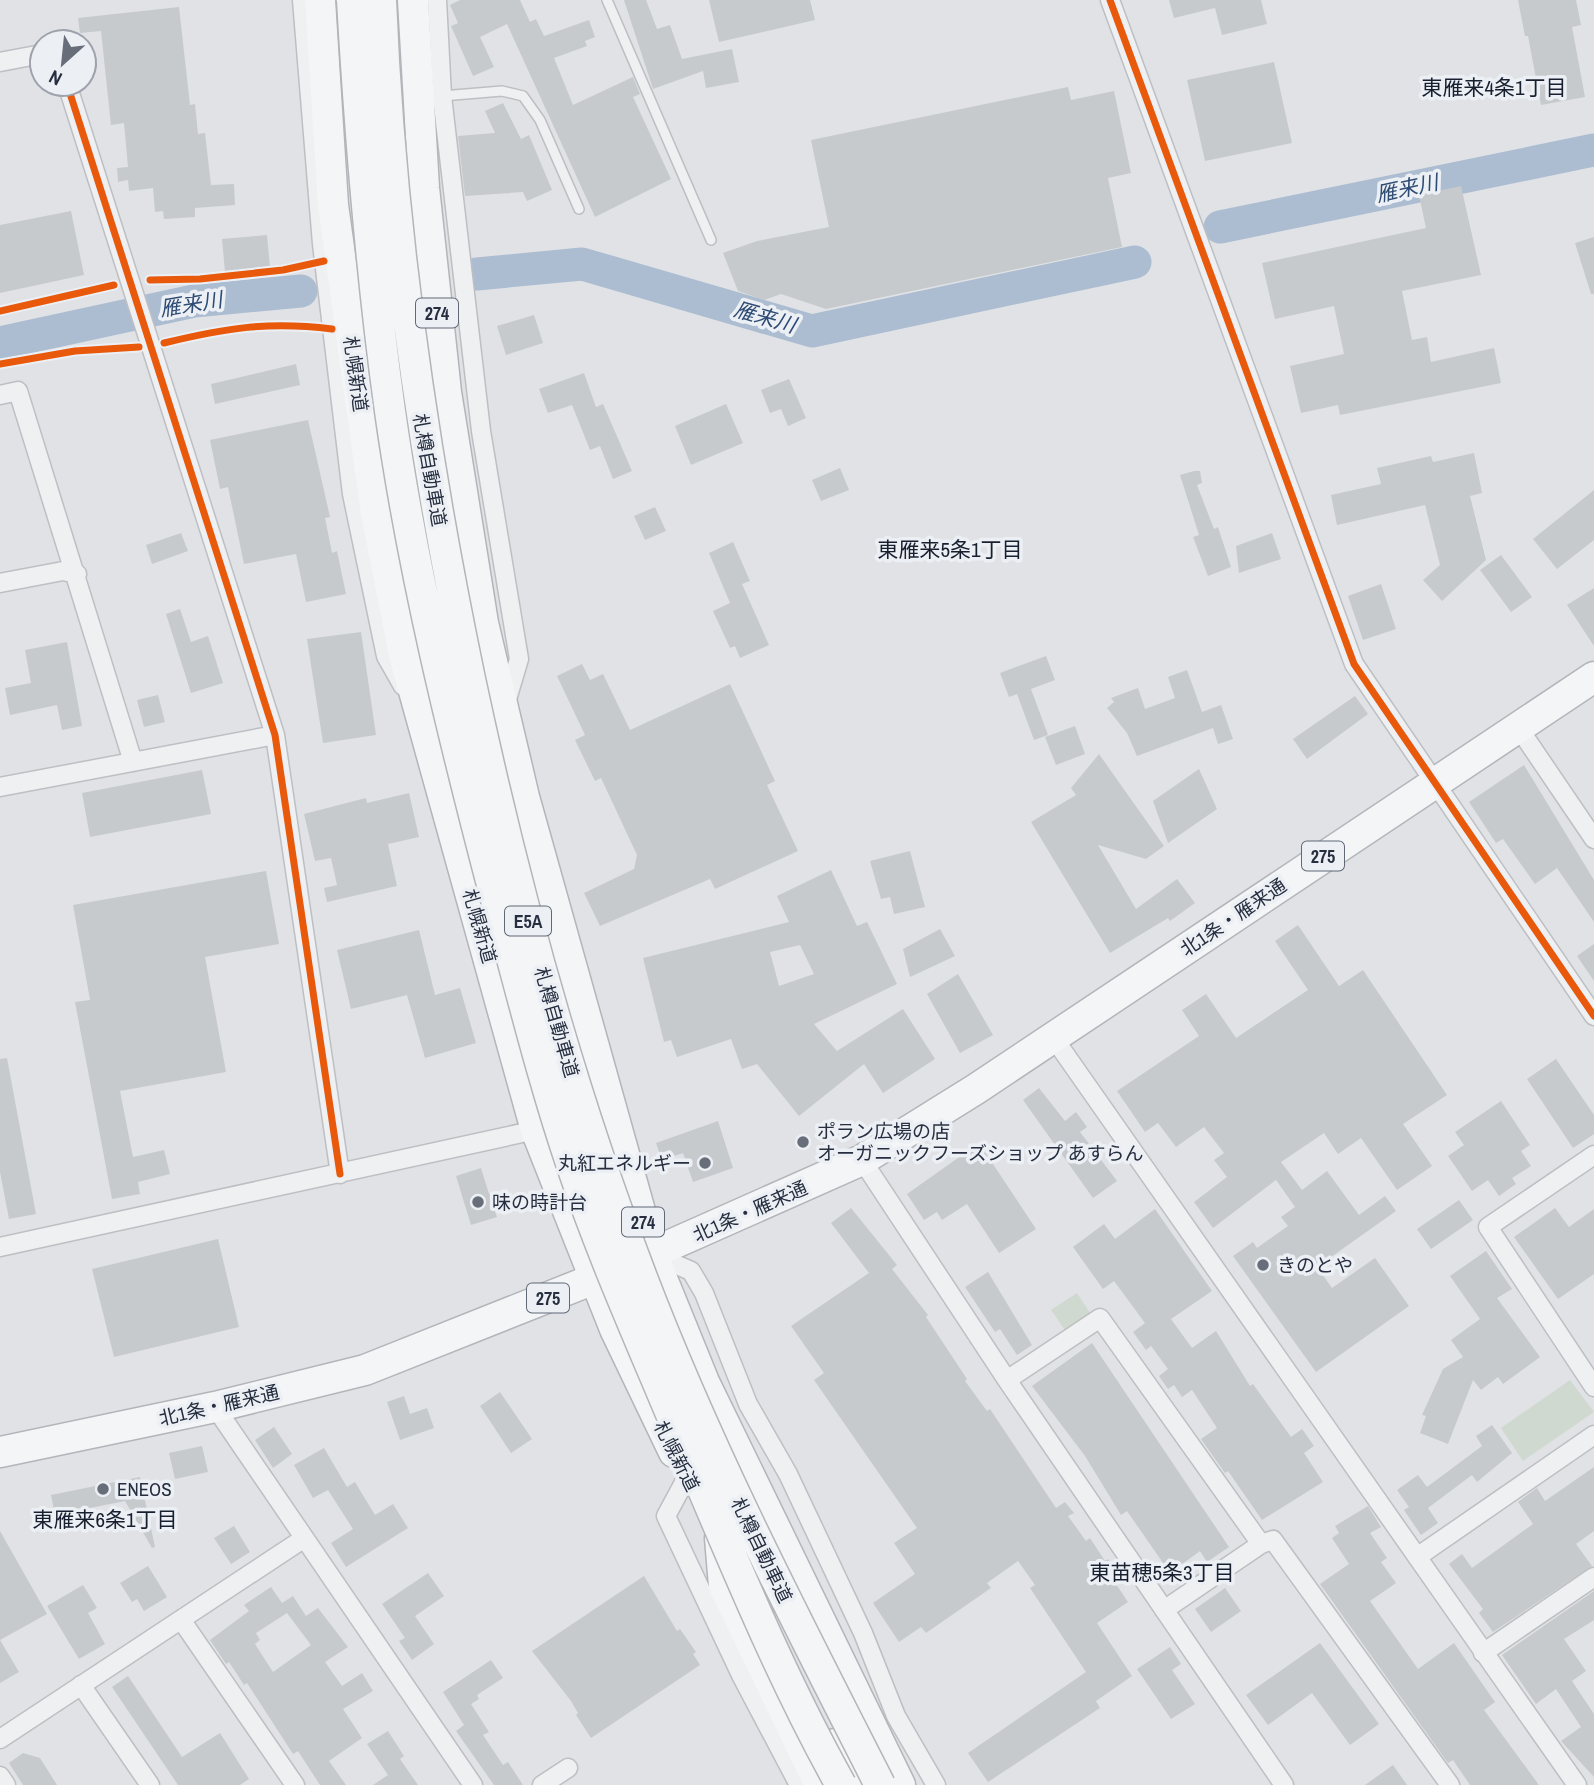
<svg xmlns="http://www.w3.org/2000/svg" width="1594" height="1785" viewBox="0 0 1594 1785" font-family="'Archivo Narrow','Noto Sans JP',sans-serif">
<style>
.green{fill:#d0d9cf}
.lines{fill:none;stroke-linecap:round;stroke-linejoin:round}
.river{stroke:#acbdd2;stroke-width:33}
.building{fill:#c7cacd;fill-rule:evenodd}
.lane-casing{stroke:#bdbfc3;stroke-width:12}
.street-casing{stroke:#bdbfc3;stroke-width:21}
.highway-casing{stroke:#b2b5ba;stroke-width:33}
.lane{stroke:#eff0f2;stroke-width:9}
.street{stroke:#eff0f2;stroke-width:18}
.highway{stroke:#f4f5f6;stroke-width:30}
.highway-bridge-casing{stroke:#b2b5ba;stroke-width:33;stroke-linecap:butt}
.highway-bridge{stroke:#f4f5f6;stroke-width:30}
.cycleway-casing{stroke:#ecf0f5;stroke-width:11}
.cycleway{stroke:#e8590c;stroke-width:7}
.poi-dot{fill:#676d79;stroke:#ecf0f5;stroke-width:2.5}
.labels{text-anchor:middle;dominant-baseline:central;stroke-width:7;stroke-linejoin:round;paint-order:stroke}
.shield{fill:#ecf0f5;stroke:#616876;stroke-width:2}
.shield-label{font-size:18px;font-weight:bold;fill:#262e3f}
.street-label{font-size:19px;fill:#262e3f;stroke:#ecf0f5}
.poi-label{font-size:19px;fill:#262e3f;stroke:#ecf0f5;text-anchor:start}
.neighbourhood-label{font-size:21px;fill:#181f2f;stroke:#ecf0f5}
.water-label{font-size:21px;font-style:italic;fill:#2e4b74;stroke:#ecf0f5}
</style>
<rect width="100%" height="100%" fill="#e0e2e5"/>
<path class="green" d="M 1077,1293 L 1090,1313 L 1065,1330 L 1051,1310 Z
M 1570,1380 L 1594,1412 L 1523,1461 L 1501,1428 Z"/>
<g class="lines">
<path class="river" d="M 1220,227 L 1594,150
M 477,274 L 582,264 L 812,331 L 1135,262
M 0,343 L 194,301 L 301,291"/>
</g>
<path class="building" d="M 460,0 L 520,0 L 530,22 L 536,19 L 544,36 L 589,20 L 595,37 L 585,41 L 587,46 L 554,58 L 573,105 L 633,77 L 640,94 L 633,97 L 671,179 L 595,217 L 507,24 L 480,37 L 494,67 L 473,76 L 451,26 L 458,23 L 450,5 Z
M 624,0 L 646,0 L 657,29 L 670,25 L 682,59 L 732,49 L 739,82 L 706,88 L 703,71 L 653,89 Z
M 709,0 L 810,0 L 815,20 L 719,42 Z
M 1169,0 L 1261,0 L 1267,24 L 1222,35 L 1215,8 L 1174,18 Z
M 1518,0 L 1576,0 L 1581,25 L 1572,27 L 1585,97 L 1541,105 L 1528,36 L 1525,36 Z
M 179,7 L 190,105 L 195,104 L 198,134 L 205,133 L 211,185 L 234,184 L 235,205 L 195,208 L 195,217 L 164,219 L 163,211 L 155,212 L 153,188 L 129,191 L 128,180 L 118,182 L 117,168 L 128,167 L 124,123 L 111,125 L 101,31 L 80,33 L 78,18 Z
M 1274,62 L 1292,143 L 1205,161 L 1187,80 Z
M 1068,87 L 1071,100 L 1114,91 L 1131,173 L 1108,178 L 1122,247 L 826,309 L 781,294 L 764,300 L 738,291 L 723,253 L 757,241 L 829,227 L 811,140 Z
M 503,103 L 521,139 L 529,135 L 552,190 L 527,201 L 523,192 L 465,196 L 458,136 L 495,133 L 485,111 Z
M 1461,186 L 1481,275 L 1402,291 L 1412,340 L 1427,337 L 1431,362 L 1494,348 L 1501,383 L 1340,415 L 1338,405 L 1301,413 L 1290,366 L 1344,354 L 1334,306 L 1275,319 L 1262,263 L 1426,228 L 1419,195 Z
M 71,211 L 84,275 L 0,293 L 0,225 Z
M 267,235 L 270,268 L 225,272 L 222,239 Z
M 1594,237 L 1594,294 L 1591,294 L 1575,243 Z
M 534,315 L 543,343 L 506,355 L 497,326 Z
M 296,364 L 300,385 L 215,404 L 211,384 Z
M 584,373 L 596,407 L 603,404 L 632,471 L 613,479 L 600,446 L 590,450 L 572,405 L 548,413 L 539,389 Z
M 789,379 L 806,418 L 788,426 L 781,409 L 770,413 L 761,390 Z
M 726,404 L 743,443 L 691,465 L 675,426 Z
M 308,420 L 330,517 L 325,518 L 332,553 L 337,551 L 346,594 L 306,602 L 296,554 L 244,564 L 228,487 L 220,489 L 210,440 Z
M 1474,453 L 1482,493 L 1470,496 L 1486,560 L 1442,601 L 1423,580 L 1440,565 L 1425,505 L 1337,525 L 1331,495 L 1381,484 L 1377,468 L 1431,456 L 1433,462 Z
M 840,468 L 849,490 L 821,501 L 812,480 Z
M 1194,471 L 1200,471 L 1202,483 L 1197,485 L 1214,529 L 1218,527 L 1231,567 L 1208,576 L 1193,537 L 1199,535 L 1180,475 Z
M 1594,490 L 1594,540 L 1557,569 L 1533,539 Z
M 655,507 L 666,531 L 645,540 L 634,516 Z
M 181,533 L 188,551 L 152,564 L 146,545 Z
M 1272,533 L 1281,559 L 1239,573 L 1236,546 Z
M 733,542 L 750,581 L 742,584 L 769,645 L 740,658 L 735,646 L 730,648 L 713,611 L 730,603 L 709,553 Z
M 1501,555 L 1532,597 L 1511,612 L 1480,570 Z
M 1381,584 L 1396,629 L 1363,640 L 1348,596 Z
M 1594,588 L 1594,646 L 1567,605 Z
M 180,609 L 191,642 L 208,636 L 223,683 L 191,693 L 166,614 Z
M 361,632 L 376,735 L 323,743 L 307,639 Z
M 67,642 L 82,726 L 62,730 L 57,705 L 10,715 L 5,688 L 31,683 L 25,650 Z
M 1046,656 L 1055,680 L 1031,689 L 1048,735 L 1034,740 L 1017,694 L 1009,697 L 1000,673 Z
M 582,664 L 590,680 L 603,674 L 630,730 L 730,684 L 775,781 L 767,785 L 798,851 L 715,889 L 710,879 L 600,926 L 584,893 L 634,869 L 637,855 L 601,778 L 595,781 L 575,740 L 585,735 L 557,676 Z
M 1187,670 L 1202,712 L 1221,705 L 1233,739 L 1218,744 L 1213,728 L 1137,756 L 1127,733 L 1107,708 L 1114,702 L 1111,698 L 1138,688 L 1145,709 L 1175,698 L 1168,677 Z
M 158,695 L 165,722 L 144,727 L 137,700 Z
M 1355,696 L 1368,714 L 1307,759 L 1293,739 Z
M 1075,726 L 1085,754 L 1056,765 L 1045,737 Z
M 1099,754 L 1164,846 L 1146,859 L 1098,845 L 1136,909 L 1177,879 L 1195,903 L 1170,921 L 1168,918 L 1110,953 L 1031,822 L 1076,795 L 1071,788 Z
M 1524,765 L 1594,880 L 1594,922 L 1557,868 L 1535,884 L 1503,839 L 1496,843 L 1469,802 Z
M 1199,769 L 1217,809 L 1168,843 L 1153,801 Z
M 202,770 L 211,814 L 90,837 L 82,793 Z
M 409,793 L 419,837 L 388,844 L 397,886 L 327,902 L 324,888 L 337,885 L 331,858 L 315,861 L 304,814 L 366,798 L 367,803 Z
M 910,851 L 925,907 L 894,914 L 890,897 L 881,899 L 870,861 Z
M 831,870 L 857,926 L 867,922 L 897,984 L 814,1024 L 837,1051 L 903,1009 L 935,1059 L 883,1093 L 864,1064 L 799,1116 L 757,1064 L 742,1069 L 731,1039 L 677,1057 L 671,1040 L 664,1042 L 643,958 L 789,922 L 777,896 ZM 800,945 L 814,974 L 779,986 L 770,952 Z
M 266,871 L 279,944 L 205,957 L 226,1072 L 120,1091 L 133,1157 L 164,1150 L 170,1174 L 138,1182 L 140,1194 L 112,1199 L 75,1002 L 90,1000 L 73,905 Z
M 1298,925 L 1339,986 L 1363,970 L 1447,1095 L 1403,1124 L 1432,1166 L 1397,1190 L 1361,1138 L 1338,1154 L 1324,1133 L 1281,1162 L 1302,1190 L 1327,1171 L 1359,1215 L 1385,1196 L 1396,1211 L 1317,1267 L 1332,1288 L 1375,1258 L 1409,1306 L 1316,1372 L 1233,1256 L 1253,1242 L 1257,1248 L 1288,1226 L 1281,1217 L 1295,1207 L 1276,1180 L 1213,1228 L 1194,1202 L 1227,1177 L 1214,1160 L 1224,1153 L 1204,1127 L 1176,1147 L 1158,1123 L 1145,1132 L 1117,1091 L 1199,1036 L 1182,1010 L 1206,994 L 1236,1038 L 1308,990 L 1275,941 Z
M 940,929 L 955,956 L 910,977 L 903,949 Z
M 419,930 L 435,995 L 460,988 L 476,1043 L 425,1058 L 407,995 L 351,1009 L 337,950 Z
M 1594,944 L 1594,981 L 1577,956 Z
M 958,974 L 993,1035 L 960,1053 L 927,994 Z
M 7,1058 L 36,1214 L 9,1219 L 0,1172 L 0,1059 Z
M 1556,1059 L 1594,1115 L 1594,1134 L 1573,1148 L 1527,1079 Z
M 1039,1088 L 1065,1121 L 1076,1112 L 1087,1127 L 1080,1132 L 1117,1181 L 1093,1198 L 1023,1100 Z
M 1501,1101 L 1530,1145 L 1521,1151 L 1531,1166 L 1512,1178 L 1516,1184 L 1499,1196 L 1488,1180 L 1472,1191 L 1448,1156 L 1464,1145 L 1455,1132 Z
M 718,1121 L 733,1168 L 693,1182 L 683,1153 L 662,1160 L 656,1143 Z
M 979,1143 L 1036,1229 L 999,1253 L 967,1204 L 942,1220 L 937,1212 L 924,1220 L 907,1194 Z
M 481,1168 L 489,1194 L 496,1192 L 501,1207 L 494,1209 L 497,1217 L 471,1225 L 456,1176 Z
M 1459,1200 L 1473,1220 L 1431,1249 L 1417,1229 Z
M 851,1208 L 897,1265 L 892,1269 L 928,1315 L 926,1317 L 967,1379 L 965,1381 L 987,1411 L 990,1409 L 1056,1508 L 1065,1502 L 1074,1513 L 1068,1516 L 1086,1541 L 1090,1538 L 1105,1561 L 1108,1559 L 1116,1571 L 1110,1575 L 1128,1602 L 1097,1623 L 1132,1676 L 1096,1701 L 1100,1708 L 988,1782 L 968,1753 L 1086,1672 L 1030,1588 L 1035,1585 L 1018,1561 L 987,1583 L 991,1588 L 926,1633 L 921,1627 L 899,1642 L 873,1603 L 915,1574 L 894,1543 L 917,1528 L 814,1380 L 824,1373 L 791,1326 L 869,1273 L 831,1223 Z
M 1555,1208 L 1569,1227 L 1594,1209 L 1594,1274 L 1558,1299 L 1514,1237 Z
M 1155,1209 L 1212,1291 L 1171,1319 L 1192,1348 L 1216,1331 L 1250,1386 L 1253,1384 L 1291,1437 L 1302,1429 L 1314,1446 L 1304,1453 L 1323,1482 L 1262,1520 L 1228,1471 L 1225,1473 L 1201,1439 L 1217,1428 L 1192,1390 L 1182,1397 L 1174,1385 L 1168,1389 L 1159,1376 L 1168,1369 L 1151,1346 L 1146,1350 L 1133,1332 L 1145,1323 L 1114,1281 L 1103,1289 L 1073,1247 L 1104,1224 L 1115,1239 Z
M 218,1239 L 239,1327 L 114,1357 L 92,1269 Z
M 1486,1251 L 1512,1289 L 1497,1298 L 1540,1357 L 1503,1384 L 1498,1377 L 1481,1390 L 1473,1380 L 1448,1444 L 1420,1433 L 1426,1416 L 1422,1415 L 1443,1369 L 1463,1357 L 1451,1340 L 1480,1319 L 1450,1276 Z
M 988,1272 L 1032,1345 L 1017,1355 L 1000,1329 L 995,1332 L 965,1287 Z
M 1092,1343 L 1229,1547 L 1207,1562 L 1200,1551 L 1170,1573 L 1127,1511 L 1121,1515 L 1085,1456 L 1032,1386 Z
M 500,1392 L 532,1439 L 511,1453 L 480,1406 Z
M 404,1396 L 410,1414 L 427,1408 L 434,1428 L 400,1440 L 387,1402 Z
M 1492,1425 L 1512,1453 L 1477,1482 L 1472,1475 L 1428,1508 L 1438,1523 L 1421,1535 L 1404,1510 L 1409,1507 L 1397,1490 L 1418,1475 L 1427,1487 L 1482,1446 L 1476,1436 Z
M 274,1427 L 292,1454 L 273,1468 L 255,1440 Z
M 202,1446 L 208,1472 L 175,1479 L 169,1453 Z
M 324,1448 L 347,1487 L 355,1482 L 375,1515 L 393,1504 L 408,1528 L 346,1567 L 331,1543 L 353,1529 L 328,1490 L 313,1498 L 294,1465 Z
M 1594,1467 L 1594,1531 L 1576,1544 L 1592,1566 L 1493,1632 L 1479,1613 L 1483,1609 L 1449,1564 L 1462,1554 L 1472,1568 L 1533,1524 L 1518,1502 L 1537,1488 L 1545,1501 Z
M 140,1477 L 155,1547 L 152,1548 L 125,1501 L 55,1515 L 51,1495 Z
M 1368,1506 L 1381,1527 L 1370,1533 L 1387,1558 L 1381,1562 L 1396,1583 L 1370,1601 L 1418,1669 L 1454,1643 L 1495,1702 L 1484,1710 L 1539,1785 L 1470,1785 L 1453,1760 L 1448,1763 L 1320,1584 L 1349,1564 L 1332,1538 L 1339,1533 L 1335,1526 Z
M 234,1526 L 250,1552 L 231,1564 L 214,1538 Z
M 0,1531 L 47,1614 L 0,1640 L 19,1672 L 0,1683 Z
M 148,1566 L 167,1597 L 144,1611 L 137,1599 L 132,1602 L 120,1583 Z
M 428,1573 L 444,1596 L 415,1616 L 434,1644 L 412,1660 L 399,1641 L 405,1638 L 382,1604 Z
M 644,1576 L 677,1631 L 680,1629 L 696,1652 L 693,1654 L 700,1665 L 591,1738 L 576,1715 L 578,1713 L 571,1701 L 532,1651 Z
M 83,1585 L 97,1608 L 88,1613 L 105,1644 L 79,1659 L 47,1606 Z
M 271,1587 L 282,1603 L 293,1596 L 306,1616 L 318,1608 L 348,1647 L 325,1662 L 342,1686 L 362,1673 L 373,1691 L 343,1709 L 362,1738 L 329,1761 L 346,1785 L 320,1785 L 298,1751 L 293,1754 L 247,1683 L 244,1685 L 229,1662 L 226,1664 L 210,1640 L 249,1611 L 244,1605 ZM 287,1613 L 311,1645 L 273,1672 L 255,1644 L 260,1640 L 256,1633 Z
M 1225,1588 L 1241,1611 L 1211,1632 L 1195,1609 Z
M 1594,1591 L 1594,1620 L 1564,1639 L 1586,1671 L 1572,1681 L 1594,1714 L 1594,1777 L 1561,1741 L 1581,1727 L 1556,1689 L 1536,1704 L 1502,1655 Z
M 1320,1643 L 1379,1724 L 1350,1745 L 1312,1693 L 1268,1725 L 1246,1695 Z
M 1170,1647 L 1181,1664 L 1172,1670 L 1195,1704 L 1171,1719 L 1137,1669 Z
M 491,1660 L 503,1678 L 477,1695 L 479,1699 L 471,1704 L 489,1732 L 483,1735 L 503,1765 L 508,1762 L 523,1785 L 494,1785 L 456,1731 L 464,1725 L 443,1692 Z
M 128,1676 L 182,1757 L 220,1733 L 249,1779 L 240,1785 L 178,1785 L 112,1687 Z
M 388,1731 L 404,1756 L 400,1759 L 418,1785 L 373,1785 L 388,1775 L 367,1744 Z
M 23,1753 L 40,1758 L 57,1785 L 23,1785 L 9,1763 Z
M 1393,1765 L 1407,1785 L 1365,1785 Z"/>
<g class="lines">
<defs>
<path id="lane" d="M 607,0 L 711,240
M 442,96 L 502,91 L 523,96 L 540,120 L 579,209"/>
<path id="street" d="M 302,0 L 322,244 L 352,494 L 386,656 L 403,686
M 437,0 L 442,96 L 481,431 L 519,659 L 505,706
M 1110,0 L 1354,664 L 1594,1016
M 0,62 L 42,54
M 67,84 L 275,735 L 340,1174
M 0,395 L 18,391 L 133,762
M 0,583 L 63,571 L 77,574
M 1518,727 L 1594,839
M 0,787 L 275,735
M 1053,1037 L 1577,1785
M 1594,1155 L 1488,1227 L 1594,1387
M 862,1160 L 1007,1380 L 1284,1785
M 0,1247 L 536,1130
M 652,1254 L 691,1271 L 704,1293 L 748,1404 L 788,1474 L 863,1633 L 896,1716 L 936,1785
M 1007,1380 L 1100,1318 L 1261,1544 L 1164,1610
M 215,1407 L 473,1785
M 687,1477 L 666,1516 L 741,1675 L 799,1785
M 1261,1544 L 1273,1540 L 1450,1785
M 1417,1557 L 1594,1435
M 182,1621 L 295,1785
M 1483,1653 L 1594,1577
M 81,1685 L 150,1785
M 0,1739 L 303,1539
M 0,1776 L 6,1785
M 542,1785 L 568,1768"/>
<path id="highway" d="M 320,0 L 333,205 L 376,513 L 404,655 L 536,1130 L 615,1329 L 674,1452
M 413,0 L 424,188 L 446,392 L 483,623 L 524,797 L 652,1254 L 704,1382 L 900,1785
M 0,1452 L 215,1407 L 365,1370 L 594,1279 L 862,1160 L 976,1089 L 1594,677
M 720,1538 L 724,1586 L 820,1785
M 835,1744 L 858,1785"/>
</defs>
<use href="#lane" class="lane-casing"/>
<use href="#street" class="street-casing"/>
<use href="#highway" class="highway-casing"/>
<use href="#lane" class="lane"/>
<use href="#street" class="street"/>
<use href="#highway" class="highway"/>
<defs>
<path id="highway-bridge" d="M 352,0 C 360,137 371,274 390,411 C 413,574 453,736 495,896 C 520,986 542,1078 572,1166 C 604,1261 646,1353 684,1445 C 733,1559 780,1676 841,1785
M 381,0 C 390,229 423,454 470,679 C 513,881 567,1081 641,1275 C 708,1451 795,1618 880,1785"/>
</defs>
<use href="#highway-bridge" class="highway-bridge-casing"/>
<use href="#highway-bridge" class="highway-bridge"/>
<defs>
<path id="cycleway" d="M 1110,0 L 1354,664 L 1594,1016
M 67,84 L 275,735 L 340,1174
M 150,280 L 200,279 L 283,270 L 324,261
M 0,311 L 114,285
M 164,343 C 226,328 269,321 332,329
M 0,364 L 75,351 L 139,347"/>
</defs>
<use href="#cycleway" class="cycleway-casing"/>
<use href="#cycleway" class="cycleway"/>
</g>
<g class="poi-dot">
<circle cx="803" cy="1142" r="7"/>
<circle cx="705" cy="1163" r="7"/>
<circle cx="478" cy="1202" r="7"/>
<circle cx="1263" cy="1265" r="7"/>
<circle cx="103" cy="1489" r="7"/>
</g>
<g class="labels">
<g class="shield">
<rect x="416" y="298.5" width="42" height="29" rx="5"/>
<rect x="1302" y="841.5" width="42" height="29" rx="5"/>
<rect x="505" y="906.5" width="46" height="29" rx="5"/>
<rect x="622" y="1207.5" width="42" height="29" rx="5"/>
<rect x="527" y="1283.5" width="42" height="29" rx="5"/>
</g>
<g class="shield-label">
<text x="437" y="313">274</text>
<text x="1323" y="856">275</text>
<text x="528" y="921">E5A</text>
<text x="643" y="1222">274</text>
<text x="548" y="1298">275</text>
</g>
<g class="street-label">
<text transform="translate(356 374) rotate(82)">札幌新道</text>
<text transform="translate(430 470) rotate(80)">札樽自動車道</text>
<text transform="translate(1233 917) rotate(-34)">北1条・雁来通</text>
<text transform="translate(480 926) rotate(74)">札幌新道</text>
<text transform="translate(557 1022) rotate(74)">札樽自動車道</text>
<text transform="translate(750 1211) rotate(-24)">北1条・雁来通</text>
<text transform="translate(219 1405) rotate(-13)">北1条・雁来通</text>
<text transform="translate(677 1456) rotate(63)">札幌新道</text>
<text transform="translate(762 1550) rotate(64)">札樽自動車道</text>
</g>
<g class="poi-label">
<text x="817" y="1131">ポラン広場の店<tspan x="817" dy="22">オーガニックフーズショップ あすらん</tspan></text>
<text x="691" y="1163" text-anchor="end">丸紅エネルギー</text>
<text x="492" y="1202">味の時計台</text>
<text x="1277" y="1265">きのとや</text>
<text x="117" y="1489">ENEOS</text>
</g>
<g class="neighbourhood-label">
<text x="1494" y="87">東雁来4条1丁目</text>
<text x="950" y="549">東雁来5条1丁目</text>
<text x="105" y="1519">東雁来6条1丁目</text>
<text x="1162" y="1572">東苗穂5条3丁目</text>
</g>
<g class="water-label">
<text transform="translate(1407 188) rotate(-12)">雁来川</text>
<text transform="translate(191 304) rotate(-9)">雁来川</text>
<text transform="translate(765 317) rotate(16)">雁来川</text>
</g>
</g>
<g transform="translate(63 63) rotate(207)"><circle r="33" fill="#ecf0f5" stroke="#9da2ac" stroke-width="2"/>
<path d="M0-5L12 26L0 18L-12 26Z" fill="#676d79"/>
<text y="-10" font-size="19" font-weight="bold" text-anchor="middle" fill="#262e3f">N</text>
</g>
</svg>
